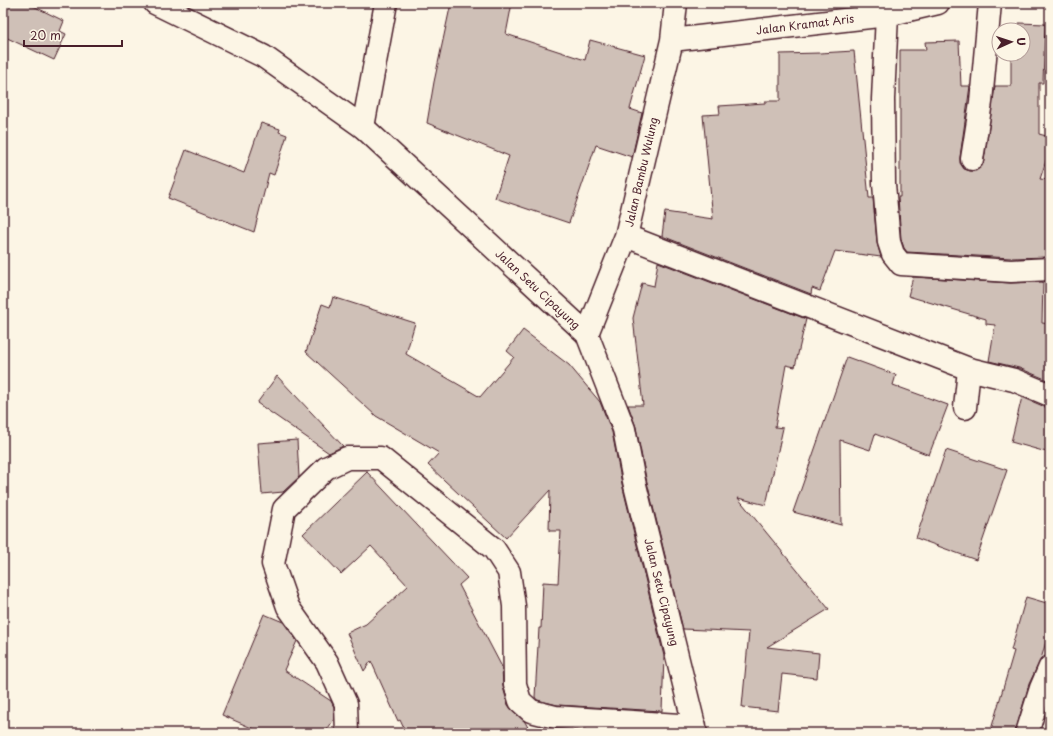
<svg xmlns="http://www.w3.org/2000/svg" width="1053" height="736" viewBox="0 0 1053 736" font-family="'Playpen Sans',sans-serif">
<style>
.building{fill:#cfc0b7;stroke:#4a1f2b}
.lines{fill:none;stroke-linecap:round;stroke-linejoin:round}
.street-casing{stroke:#4a1f2b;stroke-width:25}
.secondary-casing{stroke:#4a1f2b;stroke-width:25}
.street{stroke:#fcf5e5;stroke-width:22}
.secondary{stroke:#fcf5e5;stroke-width:22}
.labels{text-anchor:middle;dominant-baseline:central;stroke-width:3;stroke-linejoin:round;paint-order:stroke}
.street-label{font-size:11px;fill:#4a1f2b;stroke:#fcf5e5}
</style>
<rect width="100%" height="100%" fill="#fcf5e5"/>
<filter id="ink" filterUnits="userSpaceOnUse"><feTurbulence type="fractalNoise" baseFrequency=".025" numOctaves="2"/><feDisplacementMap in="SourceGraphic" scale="8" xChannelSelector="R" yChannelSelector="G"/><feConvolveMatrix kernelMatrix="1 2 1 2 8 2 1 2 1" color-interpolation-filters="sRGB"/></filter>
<g filter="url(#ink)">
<path class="building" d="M 3,3 L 27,3 L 64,21 L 60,31 L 66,34 L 54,60 L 3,36 Z
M 451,3 L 512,3 L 506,34 L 585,60 L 590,40 L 645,55 L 630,109 L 642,113 L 632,157 L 596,145 L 569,223 L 495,198 L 509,156 L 427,123 L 434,82 Z
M 1019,23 L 1045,24 L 1043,83 L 1039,83 L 1039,134 L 1050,137 L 1050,149 L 1040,179 L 1050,180 L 1050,257 L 1011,258 L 907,252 L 904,248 L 901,239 L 898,197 L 900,197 L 900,50 L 926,50 L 925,42 L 959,41 L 961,86 L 970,86 L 960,157 L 960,163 L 964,169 L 970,171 L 976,171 L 981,167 L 984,161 L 995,86 L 1011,86 L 1011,58 L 1019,58 L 1019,54 L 1023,54 L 1023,30 L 1019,30 Z
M 854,51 L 869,198 L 873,198 L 877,243 L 881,257 L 835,251 L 820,291 L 812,288 L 811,294 L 662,236 L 665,212 L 713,219 L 703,115 L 720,114 L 719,106 L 765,103 L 765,101 L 780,101 L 780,54 L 820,53 Z
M 261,123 L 280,129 L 279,132 L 287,135 L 274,175 L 269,173 L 254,232 L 168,198 L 186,150 L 244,173 Z
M 658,262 L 806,319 L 795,367 L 786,365 L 775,427 L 783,428 L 766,505 L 738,498 L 829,609 L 767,647 L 819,653 L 817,678 L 782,674 L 778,711 L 742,707 L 749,632 L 683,629 L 646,478 L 636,427 L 628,405 L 643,405 L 633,318 L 642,283 L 654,286 Z
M 913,277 L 1010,283 L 1043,282 L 1042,323 L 1050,324 L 1050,381 L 1019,368 L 989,361 L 995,325 L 986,324 L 986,319 L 908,296 Z
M 333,297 L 415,323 L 406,354 L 480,397 L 514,357 L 507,351 L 523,330 L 569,365 L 600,402 L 612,432 L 622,484 L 664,656 L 662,711 L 557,705 L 537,700 L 535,697 L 539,628 L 541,628 L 543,582 L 558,583 L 561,531 L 549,531 L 550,490 L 506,538 L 428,465 L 439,453 L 376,416 L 306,352 L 322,304 L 330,307 Z
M 847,357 L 896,375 L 893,385 L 948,405 L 929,455 L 875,434 L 870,450 L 840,440 L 841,525 L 793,512 Z
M 277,376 L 343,446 L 329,453 L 257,403 Z
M 1022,397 L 1045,407 L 1050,407 L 1050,453 L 1011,442 Z
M 297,440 L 299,477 L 283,492 L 262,494 L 258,443 Z
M 946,450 L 1007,470 L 976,560 L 916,538 Z
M 367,472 L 467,578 L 459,585 L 502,667 L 503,687 L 508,705 L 512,710 L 525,722 L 531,733 L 406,733 L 400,720 L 398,721 L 371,661 L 364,671 L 347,633 L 366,624 L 408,586 L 371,546 L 341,574 L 303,534 Z
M 1026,597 L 1050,604 L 1050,628 L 1041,659 L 1029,684 L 1015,733 L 990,733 L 1014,651 L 1011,650 Z
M 264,614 L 283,622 L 297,641 L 284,670 L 331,701 L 334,707 L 334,719 L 325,733 L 263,733 L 222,715 Z"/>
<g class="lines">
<defs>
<path id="street" d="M 887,15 L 883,99 L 884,184 L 889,242 L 893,254 L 901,264 L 1011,271 L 1050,269
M 672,40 L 887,15 L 938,3
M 363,127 L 386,3
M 972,159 L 981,102 L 990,3
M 626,236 L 969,369 L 965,408
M 587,334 L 626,236 L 672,40 L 676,3
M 969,369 L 1014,380 L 1050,395
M 347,733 L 346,704 L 327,662 L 288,607 L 273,564 L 284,509 L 326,468 L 347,458 L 381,458 L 494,549 L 509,572 L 514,606 L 515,684 L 520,701 L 531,711 L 555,717 L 695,726
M 1027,733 L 1041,688 L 1050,667"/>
<path id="secondary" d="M 155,3 L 263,56 L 363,127 L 587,334 L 624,429 L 634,481 L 696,733"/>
</defs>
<use href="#street" class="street-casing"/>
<use href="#secondary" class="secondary-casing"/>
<use href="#street" class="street"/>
<use href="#secondary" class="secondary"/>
</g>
</g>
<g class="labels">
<g class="street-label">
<text transform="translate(805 24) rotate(-7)">Jalan Kramat Aris</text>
<text transform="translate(641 172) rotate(-77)">Jalan Bambu Wulung</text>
<text transform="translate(538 289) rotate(43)">Jalan Setu Cipayung</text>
<text transform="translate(662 592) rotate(76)">Jalan Setu Cipayung</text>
</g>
</g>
<rect width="1053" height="736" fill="none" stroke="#fcf5e5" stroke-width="16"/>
<rect x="8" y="8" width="1037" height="720" fill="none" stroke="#4a1f2b" stroke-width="1.5" filter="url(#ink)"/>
<g transform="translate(1011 42) rotate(87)"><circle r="19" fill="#fcf5e5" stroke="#b59f9b"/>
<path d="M0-3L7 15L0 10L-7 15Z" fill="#4a1f2b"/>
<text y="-6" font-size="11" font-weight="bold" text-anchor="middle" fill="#4a1f2b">U</text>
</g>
<path d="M24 40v6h98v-6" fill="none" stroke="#4a1f2b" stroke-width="2"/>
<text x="30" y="40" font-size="12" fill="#4a1f2b" stroke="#fcf5e5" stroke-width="3" paint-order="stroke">20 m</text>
</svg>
